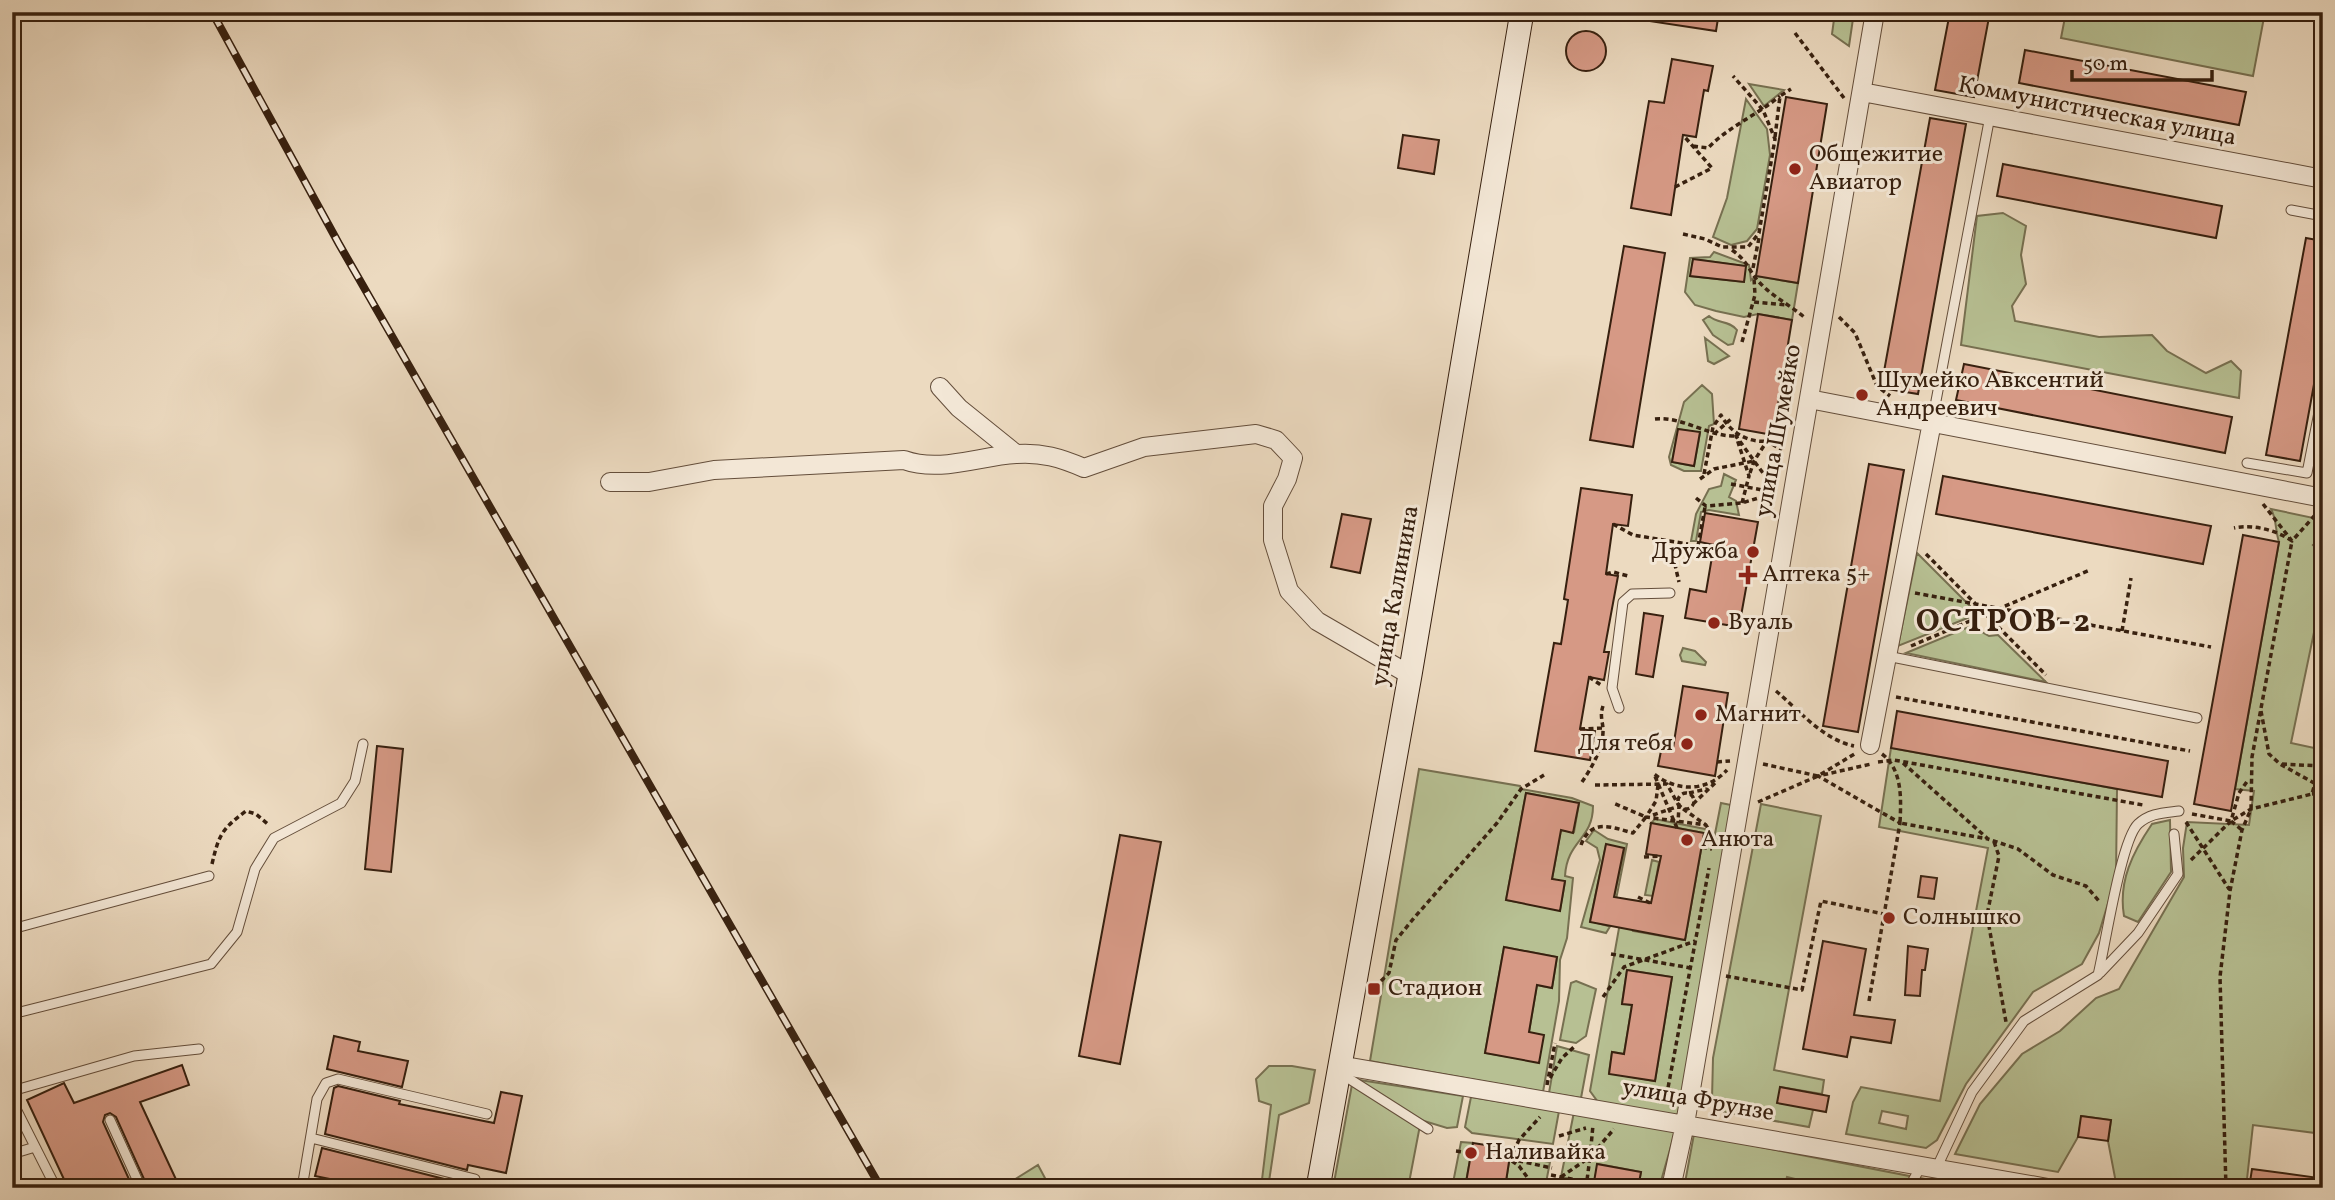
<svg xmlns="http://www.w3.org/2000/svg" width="2335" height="1200" viewBox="0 0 2335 1200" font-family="Vollkorn,serif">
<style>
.green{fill:#b7c093;stroke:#777051;stroke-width:2;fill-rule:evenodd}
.building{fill:#d69985;stroke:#37200f;stroke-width:2}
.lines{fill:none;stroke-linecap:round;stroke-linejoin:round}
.lane-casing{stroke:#644e3b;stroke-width:11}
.street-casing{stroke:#644e3b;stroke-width:20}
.secondary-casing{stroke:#37200f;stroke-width:25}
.path{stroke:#37200f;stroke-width:3.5;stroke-dasharray:5 3.5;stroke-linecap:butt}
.lane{stroke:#f3e7d6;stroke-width:9}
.street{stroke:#f3e7d6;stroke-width:18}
.secondary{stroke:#f3e7d6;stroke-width:23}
.rail-casing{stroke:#37200f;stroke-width:8}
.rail{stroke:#f3e7d6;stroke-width:5;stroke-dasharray:16;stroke-linecap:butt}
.poi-dot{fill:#8f2418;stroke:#f3e7d6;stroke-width:2.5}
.labels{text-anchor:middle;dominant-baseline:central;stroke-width:6;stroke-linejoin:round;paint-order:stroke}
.street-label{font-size:24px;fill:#37200f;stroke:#f3e7d6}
.poi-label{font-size:24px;fill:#37200f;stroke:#f3e7d6;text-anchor:start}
.district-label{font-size:32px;font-weight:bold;letter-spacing:2px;fill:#37200f;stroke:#f3e7d6}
</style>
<rect width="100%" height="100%" fill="#ecdac0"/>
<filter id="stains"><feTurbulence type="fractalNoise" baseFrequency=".00286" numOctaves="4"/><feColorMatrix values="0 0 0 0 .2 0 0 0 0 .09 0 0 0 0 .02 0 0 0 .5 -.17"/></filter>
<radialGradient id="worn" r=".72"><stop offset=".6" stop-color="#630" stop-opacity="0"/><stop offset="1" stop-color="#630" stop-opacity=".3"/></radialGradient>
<path class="green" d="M 1835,12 L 1854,12 L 1849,46 L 1832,34 Z
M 2066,12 L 2265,12 L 2253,76 L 2061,38 Z
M 1749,84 L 1784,90 L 1764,106 Z
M 1746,99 L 1767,129 L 1770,155 L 1757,229 L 1747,241 L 1731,245 L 1713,237 L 1727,198 Z
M 2003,213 L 2026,226 L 2021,255 L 2026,284 L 2012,306 L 2015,321 L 2099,337 L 2152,335 L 2167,351 L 2206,373 L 2231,361 L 2241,371 L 2239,398 L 1961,345 L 1977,216 Z
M 1714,252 L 1749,265 L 1751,280 L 1756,276 L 1798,283 L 1792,320 L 1758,314 L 1744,317 L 1716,311 L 1695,305 L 1685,292 L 1690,258 L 1710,257 ZM 1693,259 L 1745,266 L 1744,282 L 1691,276 Z
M 1709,316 C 1718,324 1729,320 1737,330 L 1733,344 L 1728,345 L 1713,335 L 1703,320 Z
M 1705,338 L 1729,356 L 1714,364 L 1708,361 Z
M 1702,385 L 1712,394 L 1714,424 L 1709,426 L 1701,471 L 1684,471 L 1671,465 L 1669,457 L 1684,402 ZM 1678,429 L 1700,433 L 1694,466 L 1672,462 Z
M 1724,474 L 1736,480 L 1729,497 L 1736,501 L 1739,515 L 1709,510 L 1701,512 L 1696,541 L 1691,541 L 1696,514 L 1709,489 L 1721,486 Z
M 2271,509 L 2323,520 L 2323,544 L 2312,545 L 2323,547 L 2323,589 L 2291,743 L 2319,749 L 2317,761 L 2323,763 L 2323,1134 L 2253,1125 L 2246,1188 L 2143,1188 L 2116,1183 L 2108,1141 L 2111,1120 L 2082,1116 L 2078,1137 L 2058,1172 L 1955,1154 L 1980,1104 L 2022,1054 L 2060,1031 L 2096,998 L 2119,989 L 2184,877 L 2183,848 L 2187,822 L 2249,825 L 2254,791 L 2235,789 L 2279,542 C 2275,530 2277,520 2271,509 Z
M 1917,553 L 1970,606 L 1970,617 L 1898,646 Z
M 1971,626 L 1989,636 L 1998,635 L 2046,682 L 1906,653 Z
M 1683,648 L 1695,651 L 1706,662 L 1705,665 L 1682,661 L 1680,655 Z
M 1891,748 L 2117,789 L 2116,877 L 2099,933 L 2082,964 L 2033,992 L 1966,1084 L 1937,1140 L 1926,1148 L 1846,1134 L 1853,1102 L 1861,1087 L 1940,1101 L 1988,848 L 1879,827 ZM 1882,1111 L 1908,1116 L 1906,1129 L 1879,1123 Z
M 1419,769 L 1520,786 L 1521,789 L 1572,798 L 1593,806 C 1593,840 1567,840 1565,876 L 1573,878 L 1567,938 L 1560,960 L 1559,1001 L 1543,1092 L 1370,1061 ZM 1526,793 L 1579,803 L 1574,832 L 1561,830 L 1552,879 L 1565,882 L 1560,910 L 1506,900 ZM 1504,947 L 1557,957 L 1552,988 L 1537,985 L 1529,1032 L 1539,1062 L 1485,1053 Z
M 1721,803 L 1736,806 L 1681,1113 L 1676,1115 L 1598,1102 L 1590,1091 L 1624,900 L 1638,901 L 1633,931 L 1685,940 L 1704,833 L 1651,823 L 1655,819 L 1705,829 L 1714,839 ZM 1627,970 L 1672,977 L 1655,1081 L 1609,1073 L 1612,1052 L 1624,1054 L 1632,1005 L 1622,1003 Z
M 1761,804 L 1821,816 L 1774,1070 L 1824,1080 L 1822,1094 L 1780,1087 L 1813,1110 L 1809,1127 L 1724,1112 L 1712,1099 L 1713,1058 Z
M 2170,820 L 2171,872 L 2138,922 L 2124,916 C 2118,881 2133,852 2152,824 Z
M 1594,830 L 1608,839 L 1627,844 L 1611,925 L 1606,933 L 1581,927 L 1600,860 L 1597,848 L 1586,841 ZM 1606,845 L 1624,849 L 1608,926 L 1590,921 Z
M 1652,860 L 1659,862 L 1653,896 L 1645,895 Z
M 1576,981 L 1596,989 L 1586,1036 L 1576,1043 L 1560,1040 L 1571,983 Z
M 1557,1046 L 1589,1055 L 1581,1098 L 1549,1093 Z
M 1269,1066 L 1292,1066 L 1315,1070 L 1309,1103 L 1279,1115 L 1268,1188 L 1261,1188 L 1271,1105 L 1259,1101 L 1256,1079 Z
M 1353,1079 L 1463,1096 L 1457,1127 L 1447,1128 L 1421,1120 L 1408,1188 L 1333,1188 Z
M 1471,1097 L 1559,1111 L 1553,1144 L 1472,1133 L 1465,1127 Z
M 1574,1112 L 1658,1126 L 1675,1132 L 1659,1188 L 1638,1188 L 1641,1172 L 1598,1164 L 1593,1188 L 1586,1188 L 1587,1182 L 1561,1177 Z
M 1694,1134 L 1971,1188 L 1831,1188 L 1787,1177 L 1784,1188 L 1684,1188 Z
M 1461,1142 L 1473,1143 L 1465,1188 L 1452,1188 Z
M 1510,1155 L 1550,1162 L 1545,1188 L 1505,1188 Z
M 1038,1165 L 1046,1180 L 1062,1188 L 1001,1188 Z"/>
<path class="building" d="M 1649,12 L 1719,12 L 1716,31 L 1649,21 Z
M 1950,12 L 1990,12 L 1974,97 L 1935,90 Z
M1566 51a20 20 0 1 1 40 0a20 20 0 1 1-40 0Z
M 2025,50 L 2246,92 L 2239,125 L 2019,83 Z
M 1672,59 L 1713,66 L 1708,91 L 1704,90 L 1696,137 L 1683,135 L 1671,215 L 1631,208 L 1649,101 L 1664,103 Z
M 1786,97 L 1827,104 L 1798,283 L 1756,276 Z
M 1930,118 L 1966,124 L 1918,394 L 1881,388 Z
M 1403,135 L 1439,140 L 1434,174 L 1398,168 Z
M 2003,164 L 2222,206 L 2216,238 L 1997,196 Z
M 2306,238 L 2323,241 L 2323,335 L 2300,461 L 2266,455 Z
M 1624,246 L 1665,253 L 1633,447 L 1590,440 Z
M 1693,259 L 1746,266 L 1744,282 L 1690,276 Z
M 1758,314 L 1792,320 L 1773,435 L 1739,429 Z
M 1964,364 L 2232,417 L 2225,453 L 1956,400 Z
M 1678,429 L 1700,432 L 1694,466 L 1672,462 Z
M 1869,464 L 1904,470 L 1858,732 L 1823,726 Z
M 1943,476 L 2211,526 L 2203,564 L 1936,514 Z
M 1581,488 L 1632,495 L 1628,526 L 1613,524 L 1606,574 L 1618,576 L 1604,652 L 1609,652 L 1604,680 L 1589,677 L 1580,729 L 1595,731 L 1590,760 L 1535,751 L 1554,643 L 1561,644 L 1568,600 L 1564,599 Z
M 1705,513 L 1758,522 L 1739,627 L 1685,618 L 1690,589 L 1706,592 L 1714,545 L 1700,542 Z
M 1342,514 L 1371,519 L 1360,573 L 1331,567 Z
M 2243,535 L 2279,542 L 2231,811 L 2194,804 Z
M 1644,613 L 1663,616 L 1653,677 L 1636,674 Z
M 1683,686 L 1728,693 L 1715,776 L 1658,766 L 1662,746 L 1673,748 Z
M 1897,711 L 2168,761 L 2162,797 L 1891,748 Z
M 377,746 L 403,749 L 391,872 L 365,869 Z
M 1526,793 L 1579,803 L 1573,833 L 1561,830 L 1552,879 L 1565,881 L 1560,911 L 1506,900 Z
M 1651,823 L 1704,833 L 1685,940 L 1590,922 L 1606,844 L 1624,848 L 1614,897 L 1651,903 L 1661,856 L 1646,854 Z
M 1120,835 L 1161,842 L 1120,1064 L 1079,1056 Z
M 1921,876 L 1937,878 L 1934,899 L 1918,897 Z
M 1823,941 L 1866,949 L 1854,1015 L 1895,1020 L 1891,1043 L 1851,1037 L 1847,1057 L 1803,1049 Z
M 1908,946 L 1928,949 L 1925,970 L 1922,970 L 1920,996 L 1905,995 Z
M 1504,947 L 1557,957 L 1552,988 L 1537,985 L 1529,1032 L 1544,1035 L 1539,1063 L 1485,1053 Z
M 1627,970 L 1672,977 L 1655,1081 L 1609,1074 L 1612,1052 L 1624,1054 L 1632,1005 L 1622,1004 Z
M 334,1036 L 360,1042 L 358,1051 L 408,1061 L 402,1087 L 327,1069 Z
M 182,1065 L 189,1085 L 140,1102 L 180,1188 L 148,1188 L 116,1117 L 110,1113 L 105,1115 L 103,1122 L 133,1188 L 68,1188 L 27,1100 L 64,1083 L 74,1103 Z
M 338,1086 L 400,1101 L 399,1104 L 494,1123 L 501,1092 L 522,1096 L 506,1173 L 468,1165 L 467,1170 L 325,1134 L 334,1088 Z
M 1780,1087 L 1829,1096 L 1826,1112 L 1777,1103 Z
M 2081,1116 L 2111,1120 L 2108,1141 L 2078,1137 Z
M 1473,1143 L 1511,1149 L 1505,1188 L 1465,1188 Z
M 322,1148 L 464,1184 L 463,1188 L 374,1188 L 315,1176 Z
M 1597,1164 L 1641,1172 L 1638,1188 L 1593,1188 Z
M 2252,1169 L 2319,1178 L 2319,1188 L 2249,1188 Z"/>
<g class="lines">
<defs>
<path id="lane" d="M 2291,210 L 2323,216
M 1932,422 L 1990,116
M 2247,463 L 2307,473 L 2323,392
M 1887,656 L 2197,718
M 1619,708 L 1612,688 L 1623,602 L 1632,594 L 1670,593
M 12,929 L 209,876
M 2100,973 L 2138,933 L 2178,874 L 2174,834
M 12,1014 L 211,964 L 237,932 L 255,869 L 274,838 L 341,803 L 355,781 L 363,744
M 1340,1073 L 1428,1129
M 12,1091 L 134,1056 L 199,1049
M 12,1101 L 56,1188
M 110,1120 L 141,1188
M 311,1138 L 475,1179 L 473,1188
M 12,1154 L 35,1147
M 1937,1167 L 1972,1092 L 2024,1021 L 2098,975 C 2105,947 2121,840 2138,824 C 2150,813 2163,813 2179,811
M 302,1185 L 315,1188
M 302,1188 L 317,1099 L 326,1083 L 338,1079 L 487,1114
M 1909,1188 L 1921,1166"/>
<path id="street" d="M 1862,92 L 2323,179
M 940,387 L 959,408 L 1016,454
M 1809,399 L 2323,498
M 610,482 L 649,482 L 714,470 L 904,460 C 940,473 979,456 1016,454 C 1041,452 1061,458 1084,468 L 1144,447 L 1256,434 L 1276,440 L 1293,458 L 1287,479 L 1273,506 L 1273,540 L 1289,591 L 1317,621 L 1410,675
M 1870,745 L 1932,422
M 1339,1065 L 2048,1188
M 1671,1188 L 1685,1124 L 1875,12"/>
<path id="secondary" d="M 1318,1188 L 1410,675 L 1522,12"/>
</defs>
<use href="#lane" class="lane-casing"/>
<use href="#street" class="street-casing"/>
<use href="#secondary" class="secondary-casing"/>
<path class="path" d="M 1795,33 L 1844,98
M 1775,137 L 1780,96 L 1791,89
M 1693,146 L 1708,148 C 1728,127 1757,115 1780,96
M 1675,187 L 1712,168 L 1683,135
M 1683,234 L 1705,239 L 1722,247 L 1748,247 L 1759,233 L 1775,139 L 1763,110 L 1733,76
M 1732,250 C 1750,263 1748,271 1760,283 C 1773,297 1790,305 1804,317
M 1753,268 L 1759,238
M 1754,302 L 1786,305
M 1839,317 L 1855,333 L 1877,386 L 1890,396
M 1742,342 L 1755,295 L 1754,278
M 1655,419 C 1683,416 1708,437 1736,436
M 1714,434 L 1731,419
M 1750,473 L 1754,461 L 1767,441 L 1782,450
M 1704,474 L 1713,427 L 1721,415 C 1734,439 1760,448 1786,436
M 1700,479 L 1714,469 L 1754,461
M 1731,484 L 1773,492
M 1696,498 L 1706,506 L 1742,503 L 1775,493
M 1742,503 L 1749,476 L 1736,436 L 1776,491
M 2263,504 L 2292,541 L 2316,514
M 1613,524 L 1633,535 L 1688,544
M 1664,541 L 1672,552 L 1679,582
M 1698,546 L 1705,507
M 1705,547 L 1714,545
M 1926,554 L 2046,675
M 1606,574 L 1613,572 L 1628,576
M 1915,593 L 2211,647
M 2122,631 L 2131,578
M 1911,646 L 2090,570
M 1589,677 L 1601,685
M 1776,691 C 1800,711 1822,739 1854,746
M 1896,697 L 2190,751
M 2261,711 L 2269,754 L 2280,764 L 2323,788
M 1580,729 L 1603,728
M 1882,754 C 1903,770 1901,800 1900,823 L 1988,839
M 1717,762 L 1730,761
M 1878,762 L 1894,760 L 2143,805
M 1903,763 L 1988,839 L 2018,849 L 2053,875 L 2086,886 L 2099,901
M 1763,764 L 1818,776 L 1856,753
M 2282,764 L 2320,766
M 1582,782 C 1592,767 1604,747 1603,728 C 1602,719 1600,715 1603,706
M 1595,785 L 1667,784 L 1679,806 L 1706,825
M 1658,785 L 1656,801 L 1646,817 L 1706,825 L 1714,839
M 1689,793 L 1707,789
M1678 801a8 8 0 1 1 16 0a8 8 0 1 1-16 0Z
M 2312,794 L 2323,793
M 1758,802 L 1818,776
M 1693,804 L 1715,783
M 2192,814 L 2231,821 L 2251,809 L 2312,794 L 2323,754
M 1653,815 L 1679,806 L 1678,823
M 2231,821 L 2242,830
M 2186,822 L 2229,889
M 1677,828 L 1654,774 C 1677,792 1707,792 1727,770
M 1994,842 L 1999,856 L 1987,915 L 2006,1022
M 1581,845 C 1591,818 1611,827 1633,833 L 1646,817 L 1613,803
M 1702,847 L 1712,849
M 1644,857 L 1660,856
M 2191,860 L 2231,821 L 2239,793 L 2248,780
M 212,864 C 219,834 222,829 246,811 L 256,814 L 269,825
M 1638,897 L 1652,904
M 1611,954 L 1691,968
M 1726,976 L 1802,990 L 1821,901 L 1884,914
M 1375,987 L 1389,973 L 1396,940 L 1414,918 L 1497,823 L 1521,789 L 1544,775
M 1603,997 L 1624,967 L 1695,941
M 1869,1001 L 1900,823 L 1818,776 L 1871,764
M 1550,1078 L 1562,1058 L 1575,1046
M 1547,1085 L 1555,1043
M 1665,1104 L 1709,868
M 1559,1136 L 1586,1128
M 1456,1151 L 1471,1153
M 1510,1159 L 1519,1140 L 1540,1117
M 1510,1159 L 1552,1168
M 1512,1161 L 1519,1166 L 1535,1188
M 1551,1175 L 1587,1182
M 1561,1177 L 1590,1157 L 1593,1125
M 1586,1188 L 1590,1157 L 1614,1129
M 2226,1188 L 2220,977 L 2230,891 L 2242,830 L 2251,809 L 2252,757 L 2292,541 C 2276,530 2253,524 2234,528"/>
<use href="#lane" class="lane"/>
<use href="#street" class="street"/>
<use href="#secondary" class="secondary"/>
<defs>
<path id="rail" d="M 212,12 L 339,244 L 881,1188"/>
</defs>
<use href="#rail" class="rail-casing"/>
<use href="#rail" class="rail"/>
</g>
<g class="poi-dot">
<circle cx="1795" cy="169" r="7"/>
<circle cx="1862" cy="395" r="7"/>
<circle cx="1753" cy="552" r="7"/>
<path d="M1744.5 564.5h7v7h7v7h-7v7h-7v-7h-7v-7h7z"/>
<circle cx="1714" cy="623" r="7"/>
<circle cx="1701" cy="715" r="7"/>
<circle cx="1687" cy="744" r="7"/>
<circle cx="1687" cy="840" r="7"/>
<circle cx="1889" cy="918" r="7"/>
<rect x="1367" y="982" width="14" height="14" rx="3.5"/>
<circle cx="1471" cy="1153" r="7"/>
</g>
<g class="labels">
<g class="street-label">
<text transform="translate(2097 112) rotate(11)">Коммунистическая улица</text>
<text transform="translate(1779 431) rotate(-80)">улица Шумейко</text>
<text transform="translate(1396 596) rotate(-80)">улица Калинина</text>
<text transform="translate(1698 1101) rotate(10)">улица Фрунзе</text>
</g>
<g class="poi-label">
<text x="1809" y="155">Общежитие<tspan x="1809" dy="28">Авиатор</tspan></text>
<text x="1876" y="381">Шумейко Авксентий<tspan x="1876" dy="28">Андреевич</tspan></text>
<text x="1739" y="552" text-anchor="end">Дружба</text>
<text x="1762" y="575">Аптека 5+</text>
<text x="1728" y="623">Вуаль</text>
<text x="1715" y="715">Магнит</text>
<text x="1673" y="744" text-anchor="end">Для тебя</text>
<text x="1701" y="840">Анюта</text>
<text x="1903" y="918">Солнышко</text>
<text x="1388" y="989">Стадион</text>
<text x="1485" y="1153">Наливайка</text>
</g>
<g class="district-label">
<text x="2004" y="623">ОСТРОВ-2</text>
</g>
</g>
<rect width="2335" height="1200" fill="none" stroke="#ecdac0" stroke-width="42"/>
<rect x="14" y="14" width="2307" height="1172" fill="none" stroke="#37200f" stroke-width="3.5"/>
<rect x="21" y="21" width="2293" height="1158" fill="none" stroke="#37200f" stroke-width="2"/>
<path d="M2072 70v10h140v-10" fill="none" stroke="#37200f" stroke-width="3.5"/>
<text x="2083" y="70" font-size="21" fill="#37200f" stroke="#f3e7d6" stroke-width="5" paint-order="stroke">50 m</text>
<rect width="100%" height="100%" filter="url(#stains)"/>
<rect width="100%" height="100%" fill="url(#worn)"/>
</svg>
